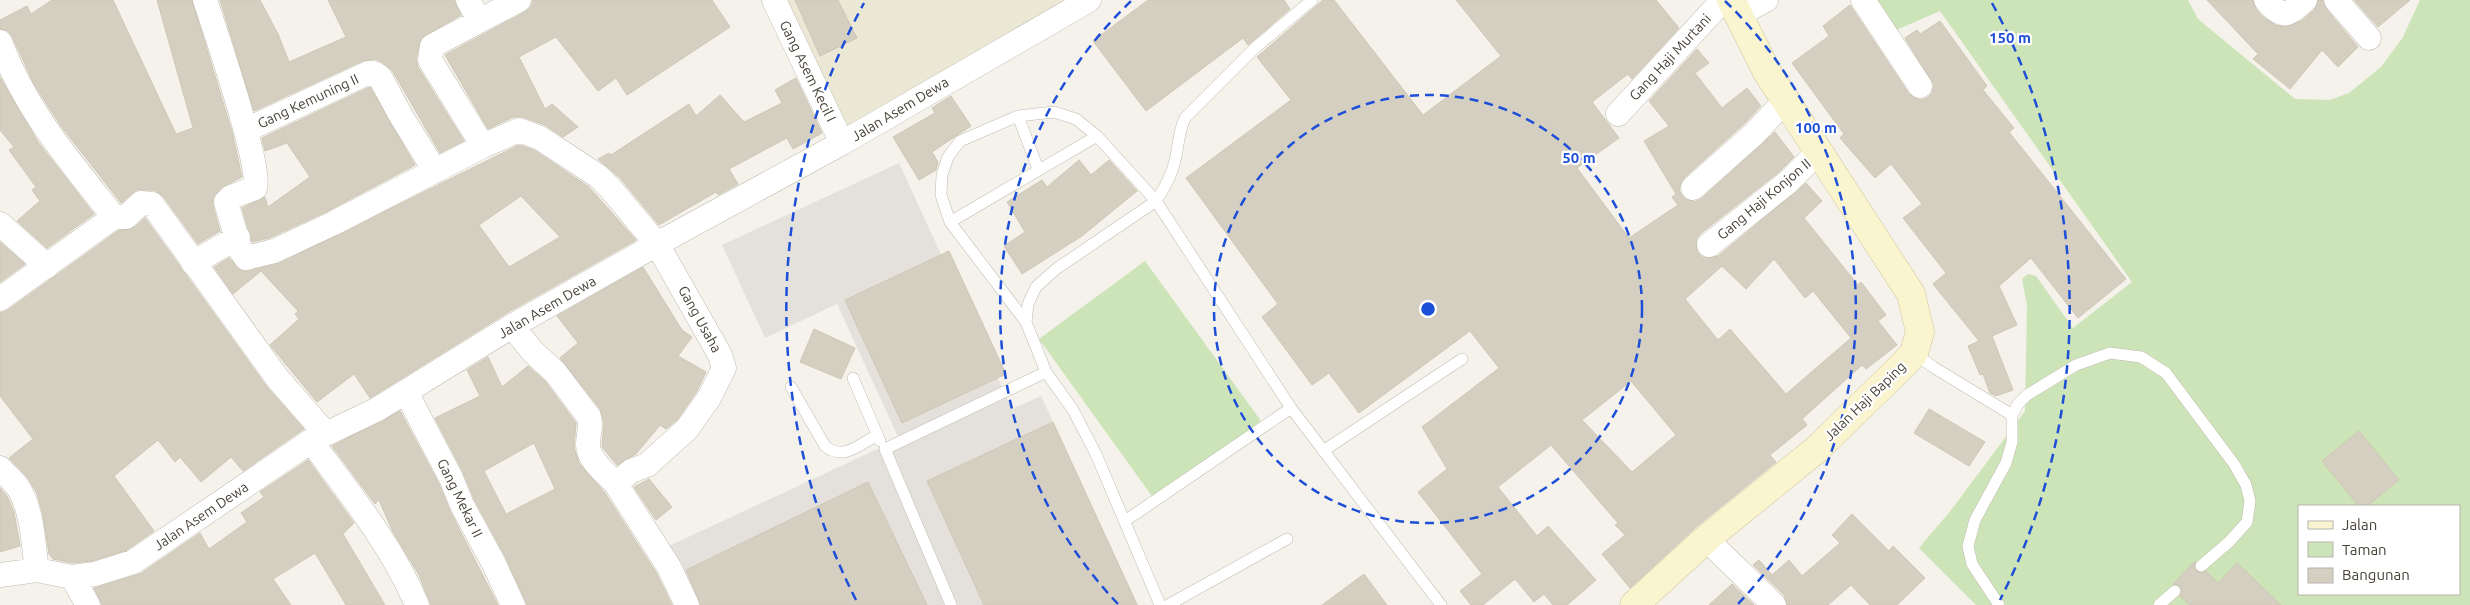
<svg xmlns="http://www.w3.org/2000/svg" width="2470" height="605" viewBox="0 0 2470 605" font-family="Ubuntu,sans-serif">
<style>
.industrial{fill:#e4e1dc}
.education{fill:#ece8d6}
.green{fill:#cce4b7;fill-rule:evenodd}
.building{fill:#d5cfc1;stroke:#cfc7b5;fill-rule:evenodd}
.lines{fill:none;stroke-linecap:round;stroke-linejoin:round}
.lane-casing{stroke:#bfbbae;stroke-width:12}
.street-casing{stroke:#bfbbae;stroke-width:25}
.secondary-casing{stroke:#d0c79e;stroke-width:29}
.lane{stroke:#fff;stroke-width:11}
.street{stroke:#fff;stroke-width:24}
.secondary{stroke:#faf4cf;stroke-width:28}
.ring{fill:none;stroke:#1d4ed8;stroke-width:2.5;stroke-dasharray:9 6}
.labels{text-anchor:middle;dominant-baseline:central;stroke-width:4.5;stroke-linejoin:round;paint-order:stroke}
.street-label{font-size:14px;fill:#484339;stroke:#fff}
.centre{fill:#1d4ed8;stroke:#fff;stroke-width:2.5}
.ring-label{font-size:15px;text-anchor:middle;font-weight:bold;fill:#1d4ed8;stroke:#fff;stroke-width:4.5;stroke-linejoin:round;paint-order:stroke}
</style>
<rect width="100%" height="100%" fill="#f4f2eb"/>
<path class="industrial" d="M 899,163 L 1012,409 L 1041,396 L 1138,605 L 696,605 L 669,546 L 899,439 L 837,304 L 765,338 L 722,245 Z"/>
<path class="education" d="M 777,0 L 1085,0 L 843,139 Z"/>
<path class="green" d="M 1873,0 L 2188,0 L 2198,19 L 2295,99 L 2330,100 L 2349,93 L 2381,67 L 2403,37 L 2420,0 L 2470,0 L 2470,605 L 1976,605 L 1919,548 L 1952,509 L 2025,411 L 2027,305 L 2022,279 L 2028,274 L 2036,276 L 2073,328 L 2132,282 L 1940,11 L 1894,31 ZM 2299,506 L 2459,506 L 2459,594 L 2299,594 Z
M 1145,261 L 1261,421 L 1154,499 L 1039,339 Z"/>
<path class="building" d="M 52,0 L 113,0 L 176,134 L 193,128 L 157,0 L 192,0 L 232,132 L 242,177 L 222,187 L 213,198 L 213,206 L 220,231 L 198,244 L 163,196 L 154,190 L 136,190 L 121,203 L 61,126 L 34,84 L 12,36 L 8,31 L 0,29 L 0,20 L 27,6 L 31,14 Z
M 220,0 L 260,0 L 278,34 L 289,62 L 346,37 L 328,0 L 454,0 L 461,15 L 421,38 L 416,59 L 418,67 L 464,141 L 440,153 L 392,70 L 382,62 L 375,59 L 362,61 L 254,111 Z
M 533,0 L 712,0 L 730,27 L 627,95 L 616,78 L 598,91 L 556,37 L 519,57 L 545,109 L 552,104 L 578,127 L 563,137 L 545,125 L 523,117 L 513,117 L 488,129 L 445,55 L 525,12 L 531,7 Z
M 795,0 L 838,0 L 857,38 L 820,56 Z
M 1148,0 L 1284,0 L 1290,9 L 1248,45 L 1243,38 L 1146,111 L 1093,41 Z
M 1323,0 L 1334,0 L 1423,115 L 1501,56 L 1456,0 L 1656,0 L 1679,28 L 1632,79 L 1628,74 L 1592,102 L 1619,138 L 1577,168 L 1629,238 L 1678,205 L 1672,197 L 1676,194 L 1644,141 L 1669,126 L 1649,101 L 1697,49 L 1709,63 L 1695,73 L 1722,108 L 1747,88 L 1761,106 L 1744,124 L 1684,178 L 1679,190 L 1683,197 L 1695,202 L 1702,198 L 1775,132 L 1794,157 L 1779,172 L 1700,234 L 1696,240 L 1698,253 L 1704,258 L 1718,256 L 1806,183 L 1822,201 L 1804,218 L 1858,285 L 1861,282 L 1886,315 L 1878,321 L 1897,345 L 1866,369 L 1862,365 L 1802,419 L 1807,425 L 1770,455 L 1776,462 L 1696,527 L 1630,588 L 1602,554 L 1625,535 L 1615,525 L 1618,523 L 1551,445 L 1498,487 L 1537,536 L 1548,526 L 1596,580 L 1567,605 L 1553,605 L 1544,594 L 1534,602 L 1515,579 L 1483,605 L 1471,605 L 1460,591 L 1482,574 L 1418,492 L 1447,469 L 1422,427 L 1499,368 L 1470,331 L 1359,413 L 1329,373 L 1312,385 L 1262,317 L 1278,304 L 1186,178 L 1291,100 L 1257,57 ZM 1774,259 L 1805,298 L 1813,291 L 1851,338 L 1786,394 L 1730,329 L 1718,340 L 1685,299 L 1722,266 L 1746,289 ZM 1631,381 L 1676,435 L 1632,472 L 1582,420 Z
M 2207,0 L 2253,0 L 2256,9 L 2263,17 L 2275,25 L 2284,27 L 2301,21 L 2314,10 L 2318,0 L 2323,0 L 2326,9 L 2358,47 L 2338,67 L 2322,50 L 2290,89 L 2253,59 L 2258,54 Z
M 2354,0 L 2410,0 L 2378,27 Z
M 1850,5 L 1909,94 L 1920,100 L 1927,98 L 1932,93 L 1934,85 L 1905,38 L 1917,30 L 1920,34 L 1940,21 L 1987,86 L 1983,90 L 2014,128 L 2009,132 L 2126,279 L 2078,318 L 2031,258 L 1999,286 L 2017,325 L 1992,336 L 2013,390 L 1996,396 L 1990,393 L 1983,374 L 1980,375 L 1968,346 L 1979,341 L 1933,284 L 1946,273 L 1903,218 L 1922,204 L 1891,164 L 1875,178 L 1840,138 L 1844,134 L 1792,63 L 1829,36 L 1823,26 Z
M 0,77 L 38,142 L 94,214 L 47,248 L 17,221 L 40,201 L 32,190 L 36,187 L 9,150 L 14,147 L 0,130 Z
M 796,78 L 822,133 L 793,149 L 787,138 L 729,169 L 738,184 L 718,195 L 716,192 L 659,225 L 620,178 L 598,159 L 609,153 L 611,155 L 689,104 L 696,116 L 720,95 L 744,122 L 782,103 L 775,90 Z
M 370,87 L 415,165 L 328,211 L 269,238 L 252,242 L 242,208 L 265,197 L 268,207 L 310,177 L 287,143 L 265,151 L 262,138 Z
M 951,96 L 971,126 L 932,152 L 938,162 L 936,170 L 919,180 L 893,137 L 935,113 L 932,108 Z
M 519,145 L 534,150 L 589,187 L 636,240 L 505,314 L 370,398 L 354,374 L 317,402 L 270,345 L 299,319 L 295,314 L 298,311 L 261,271 L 233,294 L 214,267 L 229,258 L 242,271 L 249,271 L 280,263 ZM 521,196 L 560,237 L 509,267 L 479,225 Z
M 1079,160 L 1091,175 L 1109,160 L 1137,191 L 1082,236 L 1022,274 L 1004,246 L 1025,232 L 1007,202 L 1042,180 L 1047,187 Z
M 145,218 L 267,387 L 304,429 L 243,471 L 231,457 L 201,482 L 180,457 L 175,462 L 158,440 L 114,476 L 154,531 L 127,550 L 92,561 L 72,563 L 53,559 L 49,554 L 43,515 L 37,493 L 28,478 L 9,458 L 33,439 L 0,396 L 0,313 L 8,310 L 118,231 L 135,227 Z
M 0,242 L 25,264 L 0,282 Z
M 949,251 L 1006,374 L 902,423 L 845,300 Z
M 643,267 L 682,330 L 692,337 L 678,356 L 706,372 L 697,391 L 677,420 L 666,429 L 660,425 L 636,454 L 617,465 L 602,447 L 604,423 L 600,409 L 560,358 L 578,343 L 557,316 Z
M 814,329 L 855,348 L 841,379 L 800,362 Z
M 488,357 L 502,387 L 528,366 L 545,381 L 576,423 L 574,447 L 579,463 L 605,493 L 657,574 L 672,605 L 527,605 L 506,558 L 474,499 L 463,472 L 435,418 L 480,396 L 467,370 ZM 534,443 L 555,489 L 506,514 L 484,471 Z
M 1929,409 L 1985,442 L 1969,466 L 1914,433 Z
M 400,411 L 439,484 L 450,511 L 498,605 L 431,605 L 419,575 L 393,532 L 379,500 L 375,504 L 332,446 Z
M 1053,422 L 1137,605 L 984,605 L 927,481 Z
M 2359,431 L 2399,480 L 2367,506 L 2359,506 L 2322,461 Z
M 308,460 L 354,523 L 343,534 L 385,605 L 346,605 L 315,553 L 273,579 L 291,605 L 102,605 L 94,588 L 140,574 L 200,533 L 209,549 L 247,522 L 241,513 L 264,497 L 260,492 Z
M 649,479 L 672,507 L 656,520 L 634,487 Z
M 868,482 L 927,605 L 701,605 L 686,570 Z
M 0,488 L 7,496 L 14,512 L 20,546 L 0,552 Z
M 1852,514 L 1889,551 L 1893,546 L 1925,578 L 1897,605 L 1870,605 L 1851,585 L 1828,605 L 1787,605 L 1784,595 L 1753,565 L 1759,560 L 1772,575 L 1789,560 L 1802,576 L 1840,543 L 1832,535 Z
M 2195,561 L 2194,567 L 2196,571 L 2202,573 L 2206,571 L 2218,583 L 2237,563 L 2281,605 L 2190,605 L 2180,596 L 2181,586 L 2173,584 Z
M 1364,574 L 1387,605 L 1322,605 Z
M 1732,584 L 1754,605 L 1709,605 Z"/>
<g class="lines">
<defs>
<path id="lane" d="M 1018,116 L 1038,169
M 1097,136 L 950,222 L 941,195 L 942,175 L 948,157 L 960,141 L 1018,116 L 1054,112 L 1076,119 L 1097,136 L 1156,201 C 1164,189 1172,175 1175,161 C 1179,145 1178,132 1185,118 L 1256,47 L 1312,0
M 950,222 L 1026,322
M 1914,353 L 1933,367 L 2012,415
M 853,378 L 880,441
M 791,387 L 825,446 C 843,461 859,445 877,435
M 1323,451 L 1462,359
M 1125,521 L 1291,408
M 951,605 L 885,449 L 1046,372
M 1160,605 L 1096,454 L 1073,410 L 1046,372 L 1026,322 L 1028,304 L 1036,287 L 1056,269 L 1156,201 L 1291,408 L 1441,605
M 1168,605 L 1287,539
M 1999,605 L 1972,564 L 1968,546 L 1975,520 L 2006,463 L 2012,442 L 2012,415 L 2018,404 L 2027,395 L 2076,365 L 2110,353 L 2141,357 L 2166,373 L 2234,464 L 2246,485 L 2250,501 L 2247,522 L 2229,542 L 2201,566
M 2159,605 L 2175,591"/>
<path id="street" d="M 205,0 C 214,27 263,171 255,188 L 231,197 L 226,202 L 240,249 L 246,258 L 274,251 L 334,223 L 483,146 L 519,130 L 540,138 L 598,176 L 610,188 L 657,244 L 720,355 L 724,368 L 709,398 L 687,429 L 647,465 L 631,471 L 616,484 L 669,567 L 687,605
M 468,0 L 479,20
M 774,0 L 842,143
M 1863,0 L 1920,86
M 2266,0 C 2284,20 2286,16 2305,0
M 2336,0 L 2369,38
M 1738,15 L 1766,0
M 0,42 C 26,111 69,160 114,217 L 0,299
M 1618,114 L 1723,0
M 246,130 L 368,73 L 374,73 L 380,77 L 401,116 L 435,171
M 483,146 L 430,60 L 432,46 L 519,0
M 1693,188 L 1754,134 L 1785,101
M 114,217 L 126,217 L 141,203 L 152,204 L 278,379 L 326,434
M 0,224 L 47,266
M 1709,245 L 1788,182 L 1818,152
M 193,263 L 238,237
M 512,326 L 533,352 L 555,372 L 589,417 C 592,427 588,434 588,445 C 588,460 606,473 616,484
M 406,392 L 451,478 L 462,505 L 494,564 L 513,605
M 311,441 C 349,493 392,545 417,605
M 0,468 C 6,475 14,481 19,489 C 33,512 33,544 37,570
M 1706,539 L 1774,605
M 0,575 L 37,570 L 72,577 L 95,574 L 133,562 L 311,441 L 376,410 L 512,326 L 657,244 L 842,143 L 1089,0
M 72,577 L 88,605"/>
<path id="secondary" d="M 1634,605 L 1706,539 L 1817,449 L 1903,365 L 1914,353 L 1920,332 L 1911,294 L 1767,72 L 1731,0"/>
</defs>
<use href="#lane" class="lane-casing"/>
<use href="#street" class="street-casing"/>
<use href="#secondary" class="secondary-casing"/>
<use href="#lane" class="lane"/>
<use href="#street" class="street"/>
<use href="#secondary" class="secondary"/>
</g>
<g class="ring">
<circle cx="1428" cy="309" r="214"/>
<path d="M1118 604A428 428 0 0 1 1131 1M1725 1A428 428 0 0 1 1738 604"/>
<path d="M856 600A642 642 0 0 1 864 3M1992 3A642 642 0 0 1 2000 600"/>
</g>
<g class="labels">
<g class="street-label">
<text transform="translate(1670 57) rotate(-47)">Gang Haji Murtani</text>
<text transform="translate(808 71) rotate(64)">Gang Asem Kecil I</text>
<text transform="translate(308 101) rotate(-25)">Gang Kemuning II</text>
<text transform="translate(900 109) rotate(-31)">Jalan Asem Dewa</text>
<text transform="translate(1764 199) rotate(-40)">Gang Haji Konjon II</text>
<text transform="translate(547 307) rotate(-30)">Jalan Asem Dewa</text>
<text transform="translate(700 319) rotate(61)">Gang Usaha</text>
<text transform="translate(1865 401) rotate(-44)">Jalan Haji Baping</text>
<text transform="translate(460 498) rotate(64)">Gang Mekar II</text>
<text transform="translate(201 516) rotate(-34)">Jalan Asem Dewa</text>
</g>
</g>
<circle cx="1428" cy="309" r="8" class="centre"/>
<g class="ring-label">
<text x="2010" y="43">150 m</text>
<text x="1816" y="133">100 m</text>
<text x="1579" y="163">50 m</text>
</g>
<rect x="2298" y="505" width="162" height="90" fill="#ffffff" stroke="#b6b4b0"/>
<rect x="2308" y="521" width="25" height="8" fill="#faf4cf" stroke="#b6b4b0"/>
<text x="2342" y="530" font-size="15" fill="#484339">Jalan</text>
<rect x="2308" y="542" width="25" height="15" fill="#cce4b7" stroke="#b6b4b0"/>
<text x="2342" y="555" font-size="15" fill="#484339">Taman</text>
<rect x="2308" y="568" width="25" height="15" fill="#d5cfc1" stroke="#b6b4b0"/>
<text x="2342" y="580" font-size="15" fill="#484339">Bangunan</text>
</svg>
